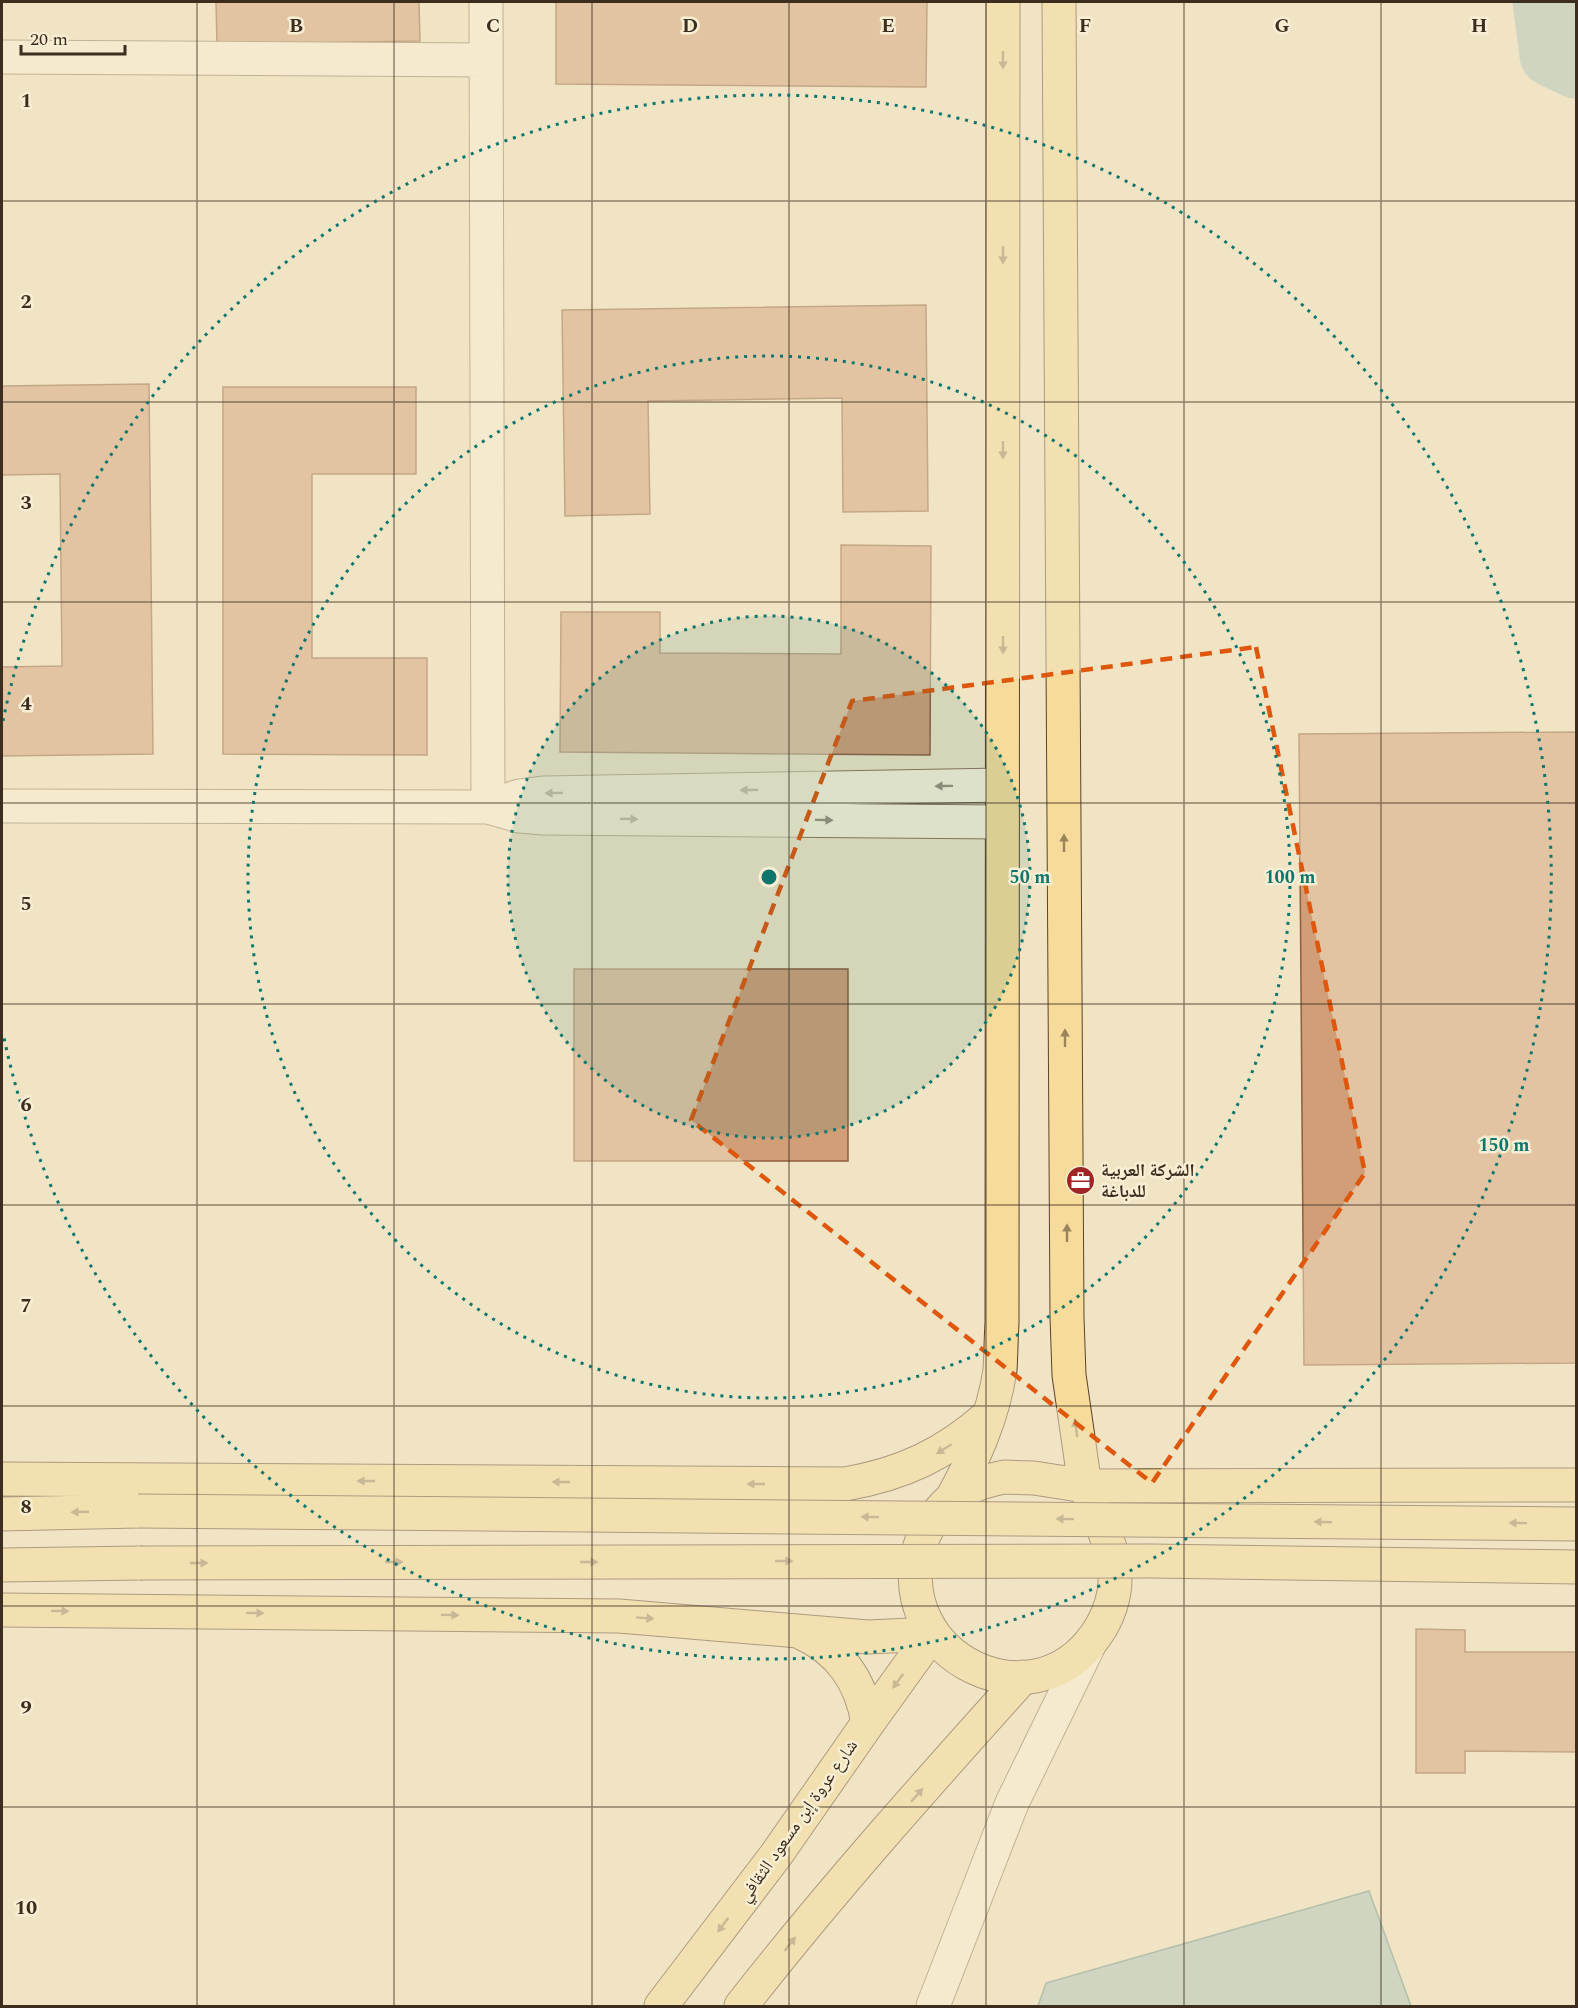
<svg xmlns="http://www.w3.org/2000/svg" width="1578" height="2008" viewBox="0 0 1578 2008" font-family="Spectral,'Noto Naskh Arabic',serif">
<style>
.water{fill:#a6c4bb;stroke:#6c938a;stroke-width:1.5}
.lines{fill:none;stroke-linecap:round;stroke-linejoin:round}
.river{stroke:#a6c4bb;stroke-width:63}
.building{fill:#d19e78;stroke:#8e5e3d;stroke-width:1.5}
.minor-casing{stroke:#8d7559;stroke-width:35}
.major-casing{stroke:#5b432d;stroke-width:35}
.minor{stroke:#fbf1d8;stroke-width:33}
.major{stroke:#f6db9a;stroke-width:33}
.major-bridge-casing{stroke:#5b432d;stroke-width:35;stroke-linecap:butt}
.major-bridge{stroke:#f6db9a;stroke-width:33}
.oneway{fill:#99845c}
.oneway2{fill:#9c8f7b}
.marked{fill:none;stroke:#df570d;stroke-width:4.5;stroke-dasharray:12 8;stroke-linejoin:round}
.grid{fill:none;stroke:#3c2d1e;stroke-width:1.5;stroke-opacity:0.55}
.ring{fill:none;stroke:#0f766e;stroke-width:3;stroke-dasharray:3 6}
.labels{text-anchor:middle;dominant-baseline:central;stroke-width:5;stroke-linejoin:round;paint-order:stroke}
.poi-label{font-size:18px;font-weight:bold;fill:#3c2d1e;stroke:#f8eed4;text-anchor:start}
.street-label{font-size:18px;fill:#3c2d1e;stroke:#f8eed4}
.grid-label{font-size:20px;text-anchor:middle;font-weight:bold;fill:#3c2d1e;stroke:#f8eed4;stroke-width:5;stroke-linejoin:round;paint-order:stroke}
.centre{fill:#0f766e;stroke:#f8eed4;stroke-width:3}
.ring-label{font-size:18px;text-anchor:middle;font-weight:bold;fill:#0f766e;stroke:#f8eed4;stroke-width:5;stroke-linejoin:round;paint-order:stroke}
</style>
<rect width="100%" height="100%" fill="#f1e4c4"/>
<path class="water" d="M 1369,1891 L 1411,2006 L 1038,2006 L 1046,1983 Z"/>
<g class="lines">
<path class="river" d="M 1544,2 L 1551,55 L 1576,67"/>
</g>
<path class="building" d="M 216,2 L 419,2 L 420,41 L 217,44 Z
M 556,2 L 927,2 L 926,87 L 556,84 Z
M 926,305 L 928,511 L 843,512 L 842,398 L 648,401 L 650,514 L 565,516 L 562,310 Z
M 149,384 L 153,754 L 2,756 L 2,667 L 62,666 L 60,474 L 2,475 L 2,386 Z
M 223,387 L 416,387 L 416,474 L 312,474 L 312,658 L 427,658 L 427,755 L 223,754 Z
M 841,545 L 931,546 L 930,755 L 560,752 L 561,612 L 660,612 L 660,653 L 841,654 Z
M 1576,732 L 1576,1363 L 1304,1365 L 1299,734 Z
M 574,969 L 848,969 L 848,1161 L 574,1161 Z
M 1416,1629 L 1465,1630 L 1465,1652 L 1576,1652 L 1576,1752 L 1465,1751 L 1465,1773 L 1416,1773 Z"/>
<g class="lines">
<defs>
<path id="minor" d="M 486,2 L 488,807
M 2,57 L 486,60
M 2,806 L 488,807 L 519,816 L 544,818 L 1002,822
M 490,806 L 519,796 L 543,793 L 1002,785
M 933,2006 L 1012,1803 L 1089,1645"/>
<path id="major" d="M 1059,2 L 1067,1317 L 1069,1375 L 1085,1486 L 1576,1485
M 1004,1477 L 1034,1478 L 1085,1486 C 1097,1515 1113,1544 1115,1575 C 1116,1596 1108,1618 1096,1635 C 1032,1727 891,1657 919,1549 C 927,1521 950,1493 978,1484 C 986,1481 995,1479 1004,1477 Z
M 2,1479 L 845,1484 C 903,1474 945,1454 989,1415
M 951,1500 C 974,1459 993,1417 1000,1370 C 1001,1355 1001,1339 1002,1323 L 1003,2
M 2,1514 L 138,1511
M 2,1565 L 140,1563
M 2,1610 L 619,1616 L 868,1637 L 932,1634
M 800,1632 C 840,1650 861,1681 868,1723
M 661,2006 L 776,1855 L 868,1723 L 932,1634
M 741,2006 C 830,1892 926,1785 1023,1677"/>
</defs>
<use href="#minor" class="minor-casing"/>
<use href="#major" class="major-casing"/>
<use href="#minor" class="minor"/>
<use href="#major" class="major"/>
<defs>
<path id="major-bridge" d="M 138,1511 L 1576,1524
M 140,1563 L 1152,1561 L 1576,1567"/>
</defs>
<use href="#major-bridge" class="major-bridge-casing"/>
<use href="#major-bridge" class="major-bridge"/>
</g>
<defs><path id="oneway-solid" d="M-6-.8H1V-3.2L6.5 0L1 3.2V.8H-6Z" transform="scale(1.5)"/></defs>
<g class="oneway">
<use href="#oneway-solid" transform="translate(1003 60) rotate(90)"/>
<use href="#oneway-solid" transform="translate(1003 255) rotate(90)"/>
<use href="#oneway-solid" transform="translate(1003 450) rotate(90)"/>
<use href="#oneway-solid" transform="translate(1003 645) rotate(90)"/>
<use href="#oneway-solid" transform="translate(1064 843) rotate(-90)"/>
<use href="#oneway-solid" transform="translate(1065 1038) rotate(-90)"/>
<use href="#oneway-solid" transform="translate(1067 1233) rotate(-90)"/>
<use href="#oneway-solid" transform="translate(1076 1428) rotate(-98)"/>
<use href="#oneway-solid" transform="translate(944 1449) rotate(148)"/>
<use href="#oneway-solid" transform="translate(366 1481) rotate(-180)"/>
<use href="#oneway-solid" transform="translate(561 1482) rotate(-180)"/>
<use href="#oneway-solid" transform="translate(756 1484) rotate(-180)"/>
<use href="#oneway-solid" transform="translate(80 1512) rotate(178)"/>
<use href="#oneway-solid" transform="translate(870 1517) rotate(-179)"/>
<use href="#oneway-solid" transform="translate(1065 1519) rotate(-179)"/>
<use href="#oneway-solid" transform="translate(1323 1522) rotate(-179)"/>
<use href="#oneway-solid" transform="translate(1518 1523) rotate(-179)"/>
<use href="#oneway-solid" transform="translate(784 1561)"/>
<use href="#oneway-solid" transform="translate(394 1562)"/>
<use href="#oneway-solid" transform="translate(589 1562)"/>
<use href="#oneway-solid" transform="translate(199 1563)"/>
<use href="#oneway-solid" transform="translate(60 1611) rotate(1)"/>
<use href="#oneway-solid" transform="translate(255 1613) rotate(1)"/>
<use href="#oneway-solid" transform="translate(450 1615) rotate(1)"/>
<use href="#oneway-solid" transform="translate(645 1618) rotate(4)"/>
<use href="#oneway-solid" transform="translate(898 1681) rotate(126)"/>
<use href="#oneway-solid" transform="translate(917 1795) rotate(-49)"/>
<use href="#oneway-solid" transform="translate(723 1925) rotate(127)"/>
<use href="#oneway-solid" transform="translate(790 1944) rotate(-52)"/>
</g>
<g class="oneway2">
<use href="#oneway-solid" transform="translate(944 786) rotate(179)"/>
<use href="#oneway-solid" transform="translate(749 790) rotate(179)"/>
<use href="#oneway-solid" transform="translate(554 793) rotate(179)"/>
<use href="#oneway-solid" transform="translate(629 819) rotate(1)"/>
<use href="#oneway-solid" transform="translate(824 820) rotate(1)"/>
</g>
<path d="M0 0H1578V2008H0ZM 1256,647 L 1365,1173 L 1152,1483 L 691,1120 L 852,701 Z" fill="#f1e4c4" fill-opacity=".55" fill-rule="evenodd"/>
<path class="marked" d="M 1256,647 L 1365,1173 L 1152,1483 L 691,1120 L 852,701 Z"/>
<path class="grid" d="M 197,2 L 197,2006M 394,2 L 394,2006M 592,2 L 592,2006M 789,2 L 789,2006M 986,2 L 986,2006M 1184,2 L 1184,2006M 1381,2 L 1381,2006M 2,201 L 1576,201M 2,402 L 1576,402M 2,602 L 1576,602M 2,803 L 1576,803M 2,1004 L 1576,1004M 2,1205 L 1576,1205M 2,1406 L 1576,1406M 2,1606 L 1576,1606M 2,1807 L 1576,1807"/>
<circle cx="769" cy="877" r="261" fill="#0f766e" fill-opacity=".12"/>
<g class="ring">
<circle cx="769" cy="877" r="261"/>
<circle cx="769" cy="877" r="521"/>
<path d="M3 721A782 782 0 1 1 3 1033"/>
</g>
<defs>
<symbol id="office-disc" viewBox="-11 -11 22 22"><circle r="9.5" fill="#a02625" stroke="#f8eed4"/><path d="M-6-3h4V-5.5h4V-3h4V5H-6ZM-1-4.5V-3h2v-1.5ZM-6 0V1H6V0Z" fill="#fff"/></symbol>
</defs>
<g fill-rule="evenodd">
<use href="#office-disc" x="1064" y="1164" width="33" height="33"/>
</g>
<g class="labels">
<g class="poi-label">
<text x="1101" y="1170">الشركة العربية<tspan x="1101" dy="21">للدباغة</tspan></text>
</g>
<g class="street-label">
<text transform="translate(798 1821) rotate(-55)">شارع عروة إبن مسعود الثقافي</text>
</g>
</g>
<g class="grid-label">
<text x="296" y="32">B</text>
<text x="493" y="32">C</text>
<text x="690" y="32">D</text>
<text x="888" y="32">E</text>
<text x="1085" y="32">F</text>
<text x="1282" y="32">G</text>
<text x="1479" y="32">H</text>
<text x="26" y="107">1</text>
<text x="26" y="308">2</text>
<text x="26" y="509">3</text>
<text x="26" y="710">4</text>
<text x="26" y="910">5</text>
<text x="26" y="1111">6</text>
<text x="26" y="1312">7</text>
<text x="26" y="1513">8</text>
<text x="26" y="1714">9</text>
<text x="26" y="1914">10</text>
</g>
<circle cx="769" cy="877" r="9" class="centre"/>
<g class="ring-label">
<text x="1030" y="883">50 m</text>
<text x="1290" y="883">100 m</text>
<text x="1504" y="1151">150 m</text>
</g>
<rect width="1578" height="2008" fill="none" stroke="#3c2d1e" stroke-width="6"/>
<path d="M21 45v9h104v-9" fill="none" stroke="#3c2d1e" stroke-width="3"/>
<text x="30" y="45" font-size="18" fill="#3c2d1e" stroke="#f8eed4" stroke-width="4.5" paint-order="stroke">20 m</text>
</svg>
